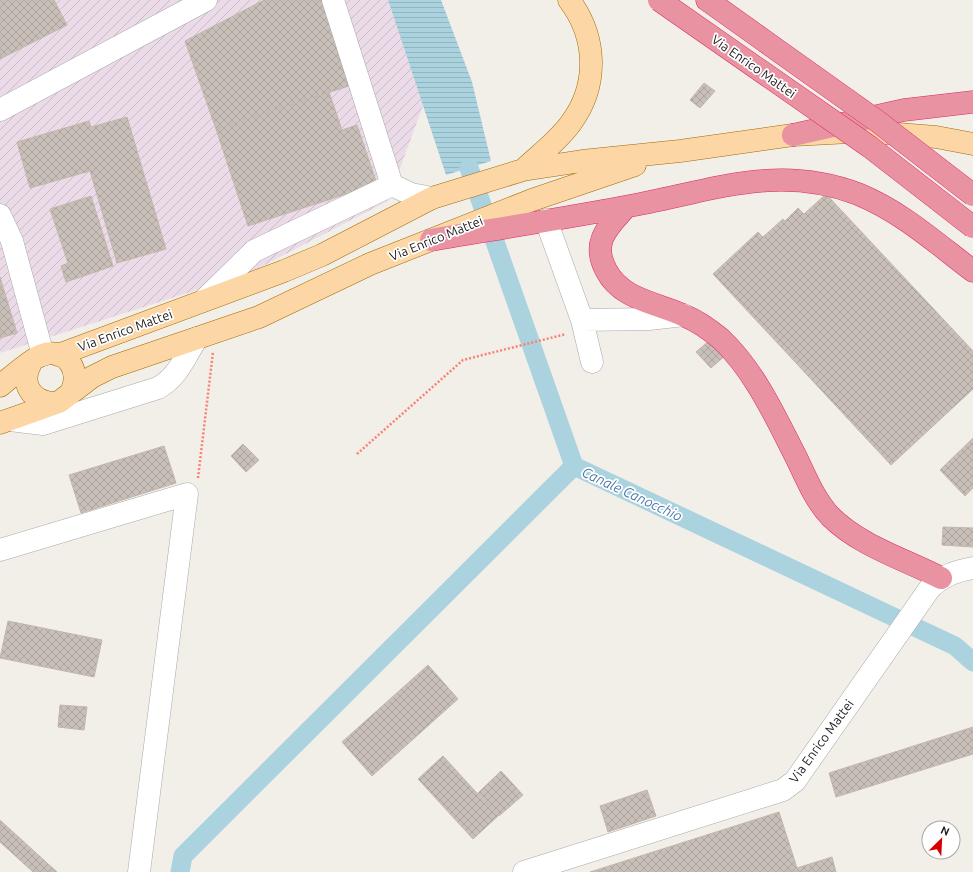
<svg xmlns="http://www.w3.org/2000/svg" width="973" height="872" viewBox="0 0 973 872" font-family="Ubuntu,sans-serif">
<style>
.industrial{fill:url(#industrial-furrows)}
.water{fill:url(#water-rules)}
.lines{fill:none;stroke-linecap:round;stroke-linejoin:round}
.canal{stroke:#aad3df;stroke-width:19}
.building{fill:url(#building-cross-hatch);stroke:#c4b6ab}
.minor-casing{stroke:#a9a9a9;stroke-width:23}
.major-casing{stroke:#a06b00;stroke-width:23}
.highway-casing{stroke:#dc2a67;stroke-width:23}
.path{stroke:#fa8072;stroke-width:2.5;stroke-dasharray:2 2;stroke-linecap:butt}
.minor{stroke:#fff;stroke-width:22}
.major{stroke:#fcd6a4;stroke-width:22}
.highway{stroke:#e892a2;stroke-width:22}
.highway-bridge-casing{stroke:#dc2a67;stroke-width:23;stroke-linecap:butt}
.highway-bridge{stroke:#e892a2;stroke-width:22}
.labels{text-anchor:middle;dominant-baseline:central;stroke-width:3.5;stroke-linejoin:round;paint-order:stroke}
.street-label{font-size:13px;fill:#222;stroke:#fff}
.water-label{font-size:14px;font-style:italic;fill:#4a7aab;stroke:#fff}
</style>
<defs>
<pattern id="industrial-furrows" width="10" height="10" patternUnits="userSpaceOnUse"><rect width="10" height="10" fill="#ebdbe8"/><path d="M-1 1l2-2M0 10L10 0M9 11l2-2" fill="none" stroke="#c9bcc7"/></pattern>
<pattern id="water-rules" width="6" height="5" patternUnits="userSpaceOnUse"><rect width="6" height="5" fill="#aad3df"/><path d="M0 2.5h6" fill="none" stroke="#92b5bf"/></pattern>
<pattern id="building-cross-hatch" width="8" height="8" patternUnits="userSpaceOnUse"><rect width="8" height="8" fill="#c7bfb8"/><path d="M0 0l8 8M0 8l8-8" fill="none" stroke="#aba49e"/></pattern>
</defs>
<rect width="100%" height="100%" fill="#f2efe9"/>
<path class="industrial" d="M 0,0 L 388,0 L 423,106 L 388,201 L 247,274 L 0,353 Z"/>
<path class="water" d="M 388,0 L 441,0 L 472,82 L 491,161 L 446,175 Z"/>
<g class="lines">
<path class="canal" d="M 469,168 L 574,466 L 955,646 L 973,662
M 180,872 L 183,856 L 574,466"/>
</g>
<path class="building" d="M 0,0 L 54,0 L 67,25 L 0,59 Z
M 264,0 L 325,0 L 352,85 L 216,129 L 185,41 Z
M 704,83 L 715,91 L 700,108 L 690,100 Z
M 329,92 L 342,130 L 357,125 L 377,184 L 248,226 L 216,129 Z
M 127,117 L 166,249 L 117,263 L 90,171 L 30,188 L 17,142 L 89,121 L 91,127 Z
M 826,194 L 973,351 L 973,389 L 891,465 L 713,274 L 758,232 L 763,237 L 783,219 L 785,221 L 798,208 L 804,214 Z
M 91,196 L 113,266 L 66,282 L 61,266 L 68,263 L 50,209 Z
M 0,277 L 17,333 L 0,338 Z
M 711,339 L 726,355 L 711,368 L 696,352 Z
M 973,438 L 973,488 L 965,496 L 940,470 Z
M 243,444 L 259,460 L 246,472 L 231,456 Z
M 164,446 L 176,483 L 81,513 L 69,475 Z
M 943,527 L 973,528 L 973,547 L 942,545 Z
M 8,621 L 102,640 L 94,677 L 0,658 Z
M 428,665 L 458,699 L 372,776 L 342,742 Z
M 60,705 L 87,707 L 84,730 L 58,727 Z
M 973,727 L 973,754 L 836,797 L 829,773 Z
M 443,756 L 498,816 L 473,839 L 418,779 Z
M 501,771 L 523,795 L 499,816 L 478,793 Z
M 647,790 L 656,816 L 608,832 L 600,806 Z
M 779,812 L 797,868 L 785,872 L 590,872 Z
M 0,820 L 57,872 L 33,872 L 0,842 Z
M 832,857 L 836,872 L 785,872 L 797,868 Z"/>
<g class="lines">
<defs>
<path id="minor" d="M 333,0 L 392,185 L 411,194 L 432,198
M 0,110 L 206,0
M 0,215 L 12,241 L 43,355
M 546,220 L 582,320 L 592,362
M 203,301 L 254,251 L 392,185
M 582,320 L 649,319 L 684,315
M 10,420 L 43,424 L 158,388 C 178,377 185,357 197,338
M 0,550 L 187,494 L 139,872
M 524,872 L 783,790 L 795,781 L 930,588 C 943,576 955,571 973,568"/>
<path id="major" d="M 523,170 C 539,155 558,141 571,123 C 599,85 597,37 569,0
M 58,355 L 284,271 L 322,255 L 432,198 L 523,170 L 582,161 L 680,151 L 793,135 L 850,132 L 885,133 L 936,137 L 973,144
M 31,363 C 20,382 30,401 53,403
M 0,386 C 10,378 31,359 42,355 C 67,346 83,373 70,394
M 0,423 L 59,402 L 92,377 L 112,367 L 259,317 L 370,264 L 532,200 L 635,165"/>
<path id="highway" d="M 707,0 L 766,42
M 793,135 L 904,110 L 973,102
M 626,207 C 608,227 591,242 606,270 C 621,300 658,303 685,316 C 698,321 710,330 721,339 C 755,371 776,418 797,459 C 806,478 815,500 830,516 C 860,546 904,559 941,578
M 431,240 C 496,229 560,219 624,207 C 707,193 774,162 858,194 C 902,212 936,243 973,271"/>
</defs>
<use href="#minor" class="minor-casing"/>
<use href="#major" class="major-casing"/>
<use href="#highway" class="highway-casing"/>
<path class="path" d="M 357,454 L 463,360 L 566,334
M 198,478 L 213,352"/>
<use href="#minor" class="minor"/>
<use href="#major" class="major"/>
<use href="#highway" class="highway"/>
<defs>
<path id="highway-bridge" d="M 659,0 L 870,147 L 973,227
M 766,42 L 877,121 L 973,195"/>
</defs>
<use href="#highway-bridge" class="highway-bridge-casing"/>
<use href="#highway-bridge" class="highway-bridge"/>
</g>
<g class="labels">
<g class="street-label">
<text transform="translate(754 66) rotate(35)">Via Enrico Mattei</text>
<text transform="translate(436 238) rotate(-22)">Via Enrico Mattei</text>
<text transform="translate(125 330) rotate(-20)">Via Enrico Mattei</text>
<text transform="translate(821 741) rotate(-54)">Via Enrico Mattei</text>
</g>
<g class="water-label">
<text transform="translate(632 494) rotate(25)">Canale Canocchio</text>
</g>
</g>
<g transform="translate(941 840) rotate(24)"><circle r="19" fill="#ffffff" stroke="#a7a7a7"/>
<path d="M0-3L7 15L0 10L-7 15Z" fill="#d40000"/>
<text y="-6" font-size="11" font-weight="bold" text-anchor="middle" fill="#222222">N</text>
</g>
</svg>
